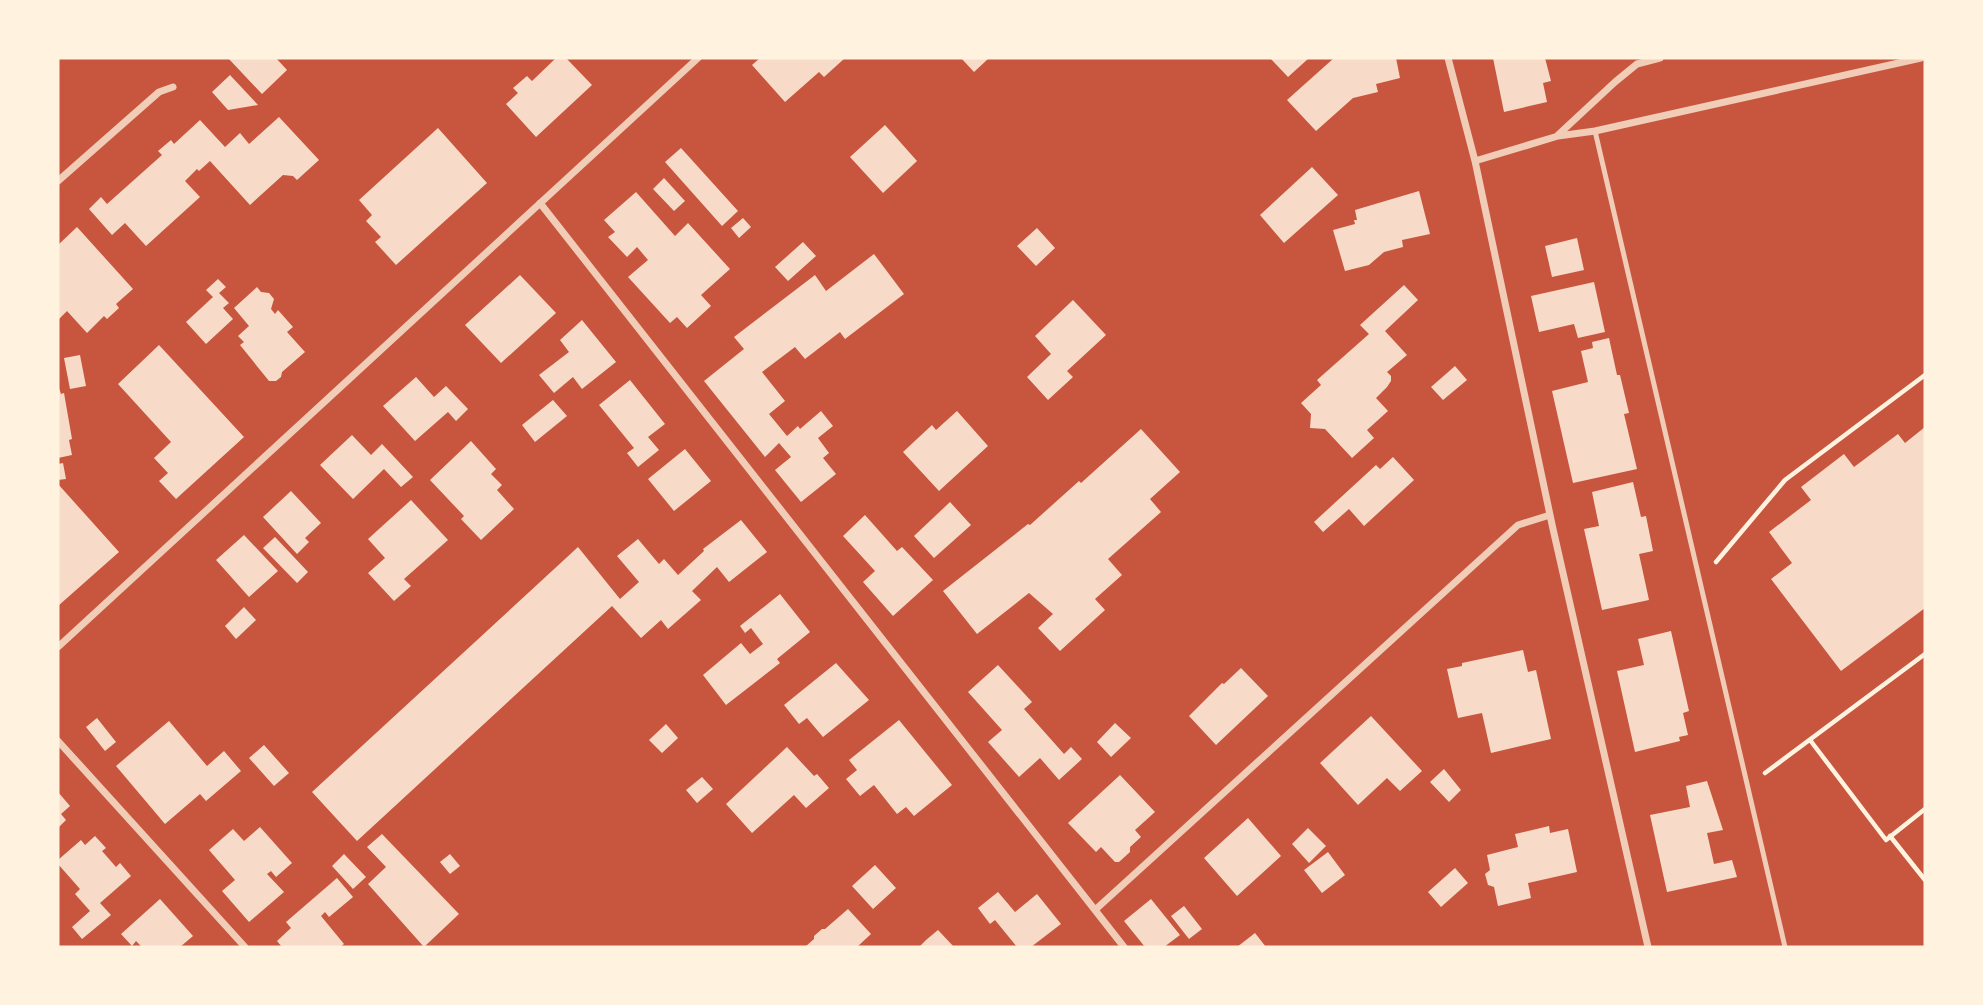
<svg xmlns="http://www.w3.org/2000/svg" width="1983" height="1005" viewBox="0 0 1983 1005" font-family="Overpass,sans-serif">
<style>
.building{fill:#f7dbc8}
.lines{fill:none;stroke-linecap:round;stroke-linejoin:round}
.path{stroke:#fff3e0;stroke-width:4.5}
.service{stroke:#f1ccb7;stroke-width:5}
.minor{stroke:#f1ccb7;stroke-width:7}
</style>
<rect width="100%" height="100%" fill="#c8553d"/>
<path class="building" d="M 228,58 L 276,58 L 287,70 L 262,94 Z
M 556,58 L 566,58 L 592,85 L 536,137 L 506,104 L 518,93 L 513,88 L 527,76 L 532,81 Z
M 760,58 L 845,58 L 824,77 L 819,72 L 785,102 L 752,65 Z
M 961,58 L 989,58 L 974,72 Z
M 1270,58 L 1309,58 L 1288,77 Z
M 1334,58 L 1396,58 L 1400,78 L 1376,84 L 1378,92 L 1353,98 L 1316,131 L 1287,100 Z
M 1493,58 L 1545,58 L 1551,81 L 1543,83 L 1547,102 L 1504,112 Z
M 230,75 L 258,105 L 228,110 L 212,92 Z
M 279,117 L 319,160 L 297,180 L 293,176 L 283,175 L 250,205 L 210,161 L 199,171 L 197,169 L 185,181 L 200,197 L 146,246 L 125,223 L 112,235 L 89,209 L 101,197 L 107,204 L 162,155 L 158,151 L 171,140 L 174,144 L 200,120 L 225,147 L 240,133 L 249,144 Z
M 885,125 L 917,161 L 883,193 L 850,157 Z
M 438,128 L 487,183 L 396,265 L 375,242 L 381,237 L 366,221 L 372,215 L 359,200 Z
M 681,148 L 738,211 L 722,226 L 665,162 Z
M 1312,167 L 1338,195 L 1284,243 L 1260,215 Z
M 664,178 L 685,201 L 674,211 L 653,189 Z
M 1419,191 L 1430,234 L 1402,240 L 1403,247 L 1384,252 L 1369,265 L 1345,271 L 1333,230 L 1355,224 L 1354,220 L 1357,220 L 1355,210 Z
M 636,192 L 675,236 L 688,223 L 730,269 L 701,295 L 711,306 L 687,328 L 677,317 L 670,323 L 628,277 L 648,260 L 637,247 L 627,257 L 608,237 L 615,232 L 604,220 Z
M 743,218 L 751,227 L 739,238 L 731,228 Z
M 77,227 L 133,289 L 116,304 L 119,308 L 107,319 L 104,316 L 87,333 L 67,311 L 58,320 L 58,245 Z
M 1037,228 L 1055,248 L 1036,266 L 1017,246 Z
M 1577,238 L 1584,270 L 1552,277 L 1545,246 Z
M 803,242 L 816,256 L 788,281 L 775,267 Z
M 874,254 L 904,294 L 845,339 L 840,332 L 805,359 L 795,347 L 762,372 L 785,401 L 769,414 L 787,436 L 798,426 L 800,429 L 821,411 L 833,426 L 818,438 L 829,453 L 823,458 L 836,474 L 801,502 L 775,470 L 791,457 L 779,443 L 765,457 L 704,381 L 744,349 L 734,337 L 815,275 L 826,291 Z
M 520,275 L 556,313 L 501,363 L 465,325 Z
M 218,279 L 226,287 L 219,293 L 229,303 L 223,308 L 233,319 L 206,344 L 186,322 L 213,297 L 206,290 Z
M 1594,282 L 1605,332 L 1578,338 L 1574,324 L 1539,332 L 1531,296 Z
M 1404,285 L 1418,300 L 1385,331 L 1407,355 L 1387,372 L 1391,376 L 1391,381 L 1387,387 L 1376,398 L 1388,411 L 1367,430 L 1374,438 L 1352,458 L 1325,429 L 1310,428 L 1311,414 L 1301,403 L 1321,385 L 1317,380 L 1369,334 L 1360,325 Z
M 257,287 L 261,292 L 269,293 L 274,299 L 271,309 L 275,314 L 278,310 L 293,327 L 287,332 L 305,352 L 282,372 L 281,377 L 276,381 L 269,381 L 240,345 L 244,342 L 238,336 L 249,326 L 234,308 Z
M 1073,300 L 1106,335 L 1067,371 L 1073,377 L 1048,400 L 1027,377 L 1051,354 L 1035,336 Z
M 582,320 L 616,362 L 582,389 L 573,377 L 554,393 L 539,375 L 569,352 L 560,340 Z
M 1609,338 L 1617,375 L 1620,375 L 1629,413 L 1624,414 L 1637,469 L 1573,483 L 1552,391 L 1588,382 L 1581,351 L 1593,348 L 1592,342 Z
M 159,345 L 244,437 L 176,499 L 159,481 L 168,473 L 154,458 L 171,442 L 118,384 Z
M 80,355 L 86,386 L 70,389 L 64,358 Z
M 1455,366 L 1467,380 L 1443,400 L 1431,387 Z
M 416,377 L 434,397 L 446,386 L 468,409 L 456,421 L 448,412 L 415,441 L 383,406 Z
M 630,380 L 665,424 L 648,437 L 659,450 L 638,467 L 627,453 L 634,448 L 599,405 Z
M 58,385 L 61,394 L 64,393 L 72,439 L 69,440 L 72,455 L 58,458 Z
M 553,400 L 567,416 L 535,442 L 522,425 Z
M 957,411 L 988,446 L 939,491 L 903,452 L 932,425 L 936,430 Z
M 1925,427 L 1925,608 L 1841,671 L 1771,579 L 1792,563 L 1769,532 L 1811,500 L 1801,487 L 1844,454 L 1854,467 L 1898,434 L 1905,443 Z
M 1141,429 L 1180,472 L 1150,499 L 1161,512 L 1108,559 L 1122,575 L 1095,599 L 1105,610 L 1060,651 L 1038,628 L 1053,614 L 1029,593 L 977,634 L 943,591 L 1028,524 L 1030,525 L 1079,481 L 1081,483 Z
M 352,435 L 371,455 L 382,444 L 413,477 L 401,487 L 384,469 L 353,499 L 320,465 Z
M 471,441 L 496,469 L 491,474 L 502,485 L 497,490 L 514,509 L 481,540 L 461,519 L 464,516 L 430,480 Z
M 685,449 L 711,481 L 674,511 L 648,479 Z
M 1393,457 L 1414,480 L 1364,526 L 1349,509 L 1323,532 L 1314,522 L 1376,465 L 1380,469 Z
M 63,463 L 66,479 L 58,480 L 58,464 Z
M 1633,482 L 1641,517 L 1646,516 L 1653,551 L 1639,554 L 1649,600 L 1602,610 L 1584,529 L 1599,526 L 1592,492 Z
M 58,484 L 119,552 L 58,606 Z
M 291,491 L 321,523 L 305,538 L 309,542 L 297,554 L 263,517 Z
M 411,500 L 448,540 L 404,579 L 411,586 L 394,601 L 368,573 L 385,558 L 368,539 Z
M 950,502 L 971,525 L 934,558 L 914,536 Z
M 865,515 L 897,551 L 902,547 L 933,580 L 893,616 L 863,582 L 875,571 L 843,536 Z
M 741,520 L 767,552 L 729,582 L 717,567 L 692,591 L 701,600 L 668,629 L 661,620 L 641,638 L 612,606 L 357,841 L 312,792 L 578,547 L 620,599 L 639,582 L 617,556 L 638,539 L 659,564 L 664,559 L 678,575 L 704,551 L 703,549 Z
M 244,535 L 278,571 L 249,597 L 216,560 Z
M 275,537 L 308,572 L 297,583 L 263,548 Z
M 780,594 L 810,632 L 777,659 L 780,663 L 726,705 L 703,675 L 741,643 L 750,654 L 763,644 L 751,628 L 745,633 L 740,626 Z
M 244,607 L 256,620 L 236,639 L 225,626 Z
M 1671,631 L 1689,711 L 1683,713 L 1688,735 L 1679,737 L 1680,741 L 1635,752 L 1617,671 L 1644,665 L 1638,639 Z
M 1523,650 L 1528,672 L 1536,670 L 1551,739 L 1491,753 L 1482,713 L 1458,718 L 1447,669 L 1462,666 L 1462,663 Z
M 836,663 L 869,700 L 823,737 L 807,718 L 799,724 L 784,705 Z
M 998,665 L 1032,702 L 1024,709 L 1064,754 L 1071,747 L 1082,759 L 1059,780 L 1040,758 L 1019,777 L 988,742 L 1002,730 L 968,692 Z
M 1241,668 L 1268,696 L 1216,745 L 1189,716 L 1222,683 L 1224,684 Z
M 1371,716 L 1422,771 L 1400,791 L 1387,778 L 1358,805 L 1320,763 Z
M 97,718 L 116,742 L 105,751 L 86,727 Z
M 899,720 L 952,785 L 914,816 L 906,807 L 897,814 L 874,785 L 860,796 L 846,779 L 857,770 L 849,760 Z
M 169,721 L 207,766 L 224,751 L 241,771 L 206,801 L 200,794 L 165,824 L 116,766 Z
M 1115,723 L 1131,738 L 1111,757 L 1097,742 Z
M 666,724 L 678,738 L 662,753 L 649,740 Z
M 264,745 L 289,773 L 274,786 L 249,758 Z
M 787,747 L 814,776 L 817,774 L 829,788 L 806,808 L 794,795 L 752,833 L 726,804 Z
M 1444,769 L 1461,790 L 1449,802 L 1430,782 Z
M 1120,775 L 1155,812 L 1135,830 L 1141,837 L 1130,847 L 1130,852 L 1119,862 L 1115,862 L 1101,847 L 1096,852 L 1068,823 Z
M 702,777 L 713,789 L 697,803 L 686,790 Z
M 1707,781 L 1723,830 L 1707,833 L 1714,864 L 1732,860 L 1737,877 L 1667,892 L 1650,815 L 1690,807 L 1686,786 Z
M 58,792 L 70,806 L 61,814 L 66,820 L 58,828 Z
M 1248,818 L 1281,856 L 1237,896 L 1204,858 Z
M 1549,826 L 1550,833 L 1568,829 L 1577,872 L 1528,883 L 1531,898 L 1498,906 L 1494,887 L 1488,885 L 1485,874 L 1490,870 L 1487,855 L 1518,847 L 1515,834 Z
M 260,827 L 292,863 L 276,877 L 271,871 L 267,874 L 284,892 L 249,922 L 222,891 L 235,880 L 209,850 L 233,829 L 244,841 Z
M 1308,828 L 1326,846 L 1309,863 L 1292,844 Z
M 382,834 L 459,914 L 424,947 L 368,884 L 386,867 L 367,847 Z
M 95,836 L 106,848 L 102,851 L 116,867 L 120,863 L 131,876 L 100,903 L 111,915 L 82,939 L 72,927 L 90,911 L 75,894 L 80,889 L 58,864 L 58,860 L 81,840 L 85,845 Z
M 1328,852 L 1345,875 L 1322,893 L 1304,870 Z
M 344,854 L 366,877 L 353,889 L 332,866 Z
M 450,854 L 460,866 L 450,874 L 440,862 Z
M 875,865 L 896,888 L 873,909 L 852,886 Z
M 1455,868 L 1468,883 L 1441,907 L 1428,892 Z
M 337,878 L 353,897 L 329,917 L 325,912 L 321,916 L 344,944 L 340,947 L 282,947 L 277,941 L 291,928 L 286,922 Z
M 998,892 L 1015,912 L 1037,894 L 1061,924 L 1031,947 L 1017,947 L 995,920 L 990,924 L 978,908 Z
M 160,899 L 193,936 L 180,947 L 142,947 L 136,941 L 132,946 L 121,934 Z
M 1151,899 L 1180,935 L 1164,947 L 1145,947 L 1124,921 Z
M 1184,906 L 1202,929 L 1189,939 L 1171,916 Z
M 848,909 L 871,934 L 857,947 L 805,947 L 814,939 L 814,936 L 822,929 L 825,929 Z
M 938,930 L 954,947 L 919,947 L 926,940 Z
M 1255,933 L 1266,947 L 1237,947 Z"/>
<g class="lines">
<path class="path" d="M 1716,562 L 1785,480 L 1925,375
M 1810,740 L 1886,840 L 1925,809
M 1765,773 L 1925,654
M 1890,836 L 1925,880"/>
<path class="service" d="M 1595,131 L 1785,947"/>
<path class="minor" d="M 1448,58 L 1475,161 L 1553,529 L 1648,947
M 1558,135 L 1615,82 L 1637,64 L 1660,58
M 1475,161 L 1558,136 L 1595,131 L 1921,58
M 58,181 L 159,92 L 173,87
M 540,203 L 1124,947
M 58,647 L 698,58
M 58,741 L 245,947
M 1095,910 L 1518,525 L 1550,515"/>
</g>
<rect width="1983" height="1005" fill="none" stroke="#fff3e0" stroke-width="119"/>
</svg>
